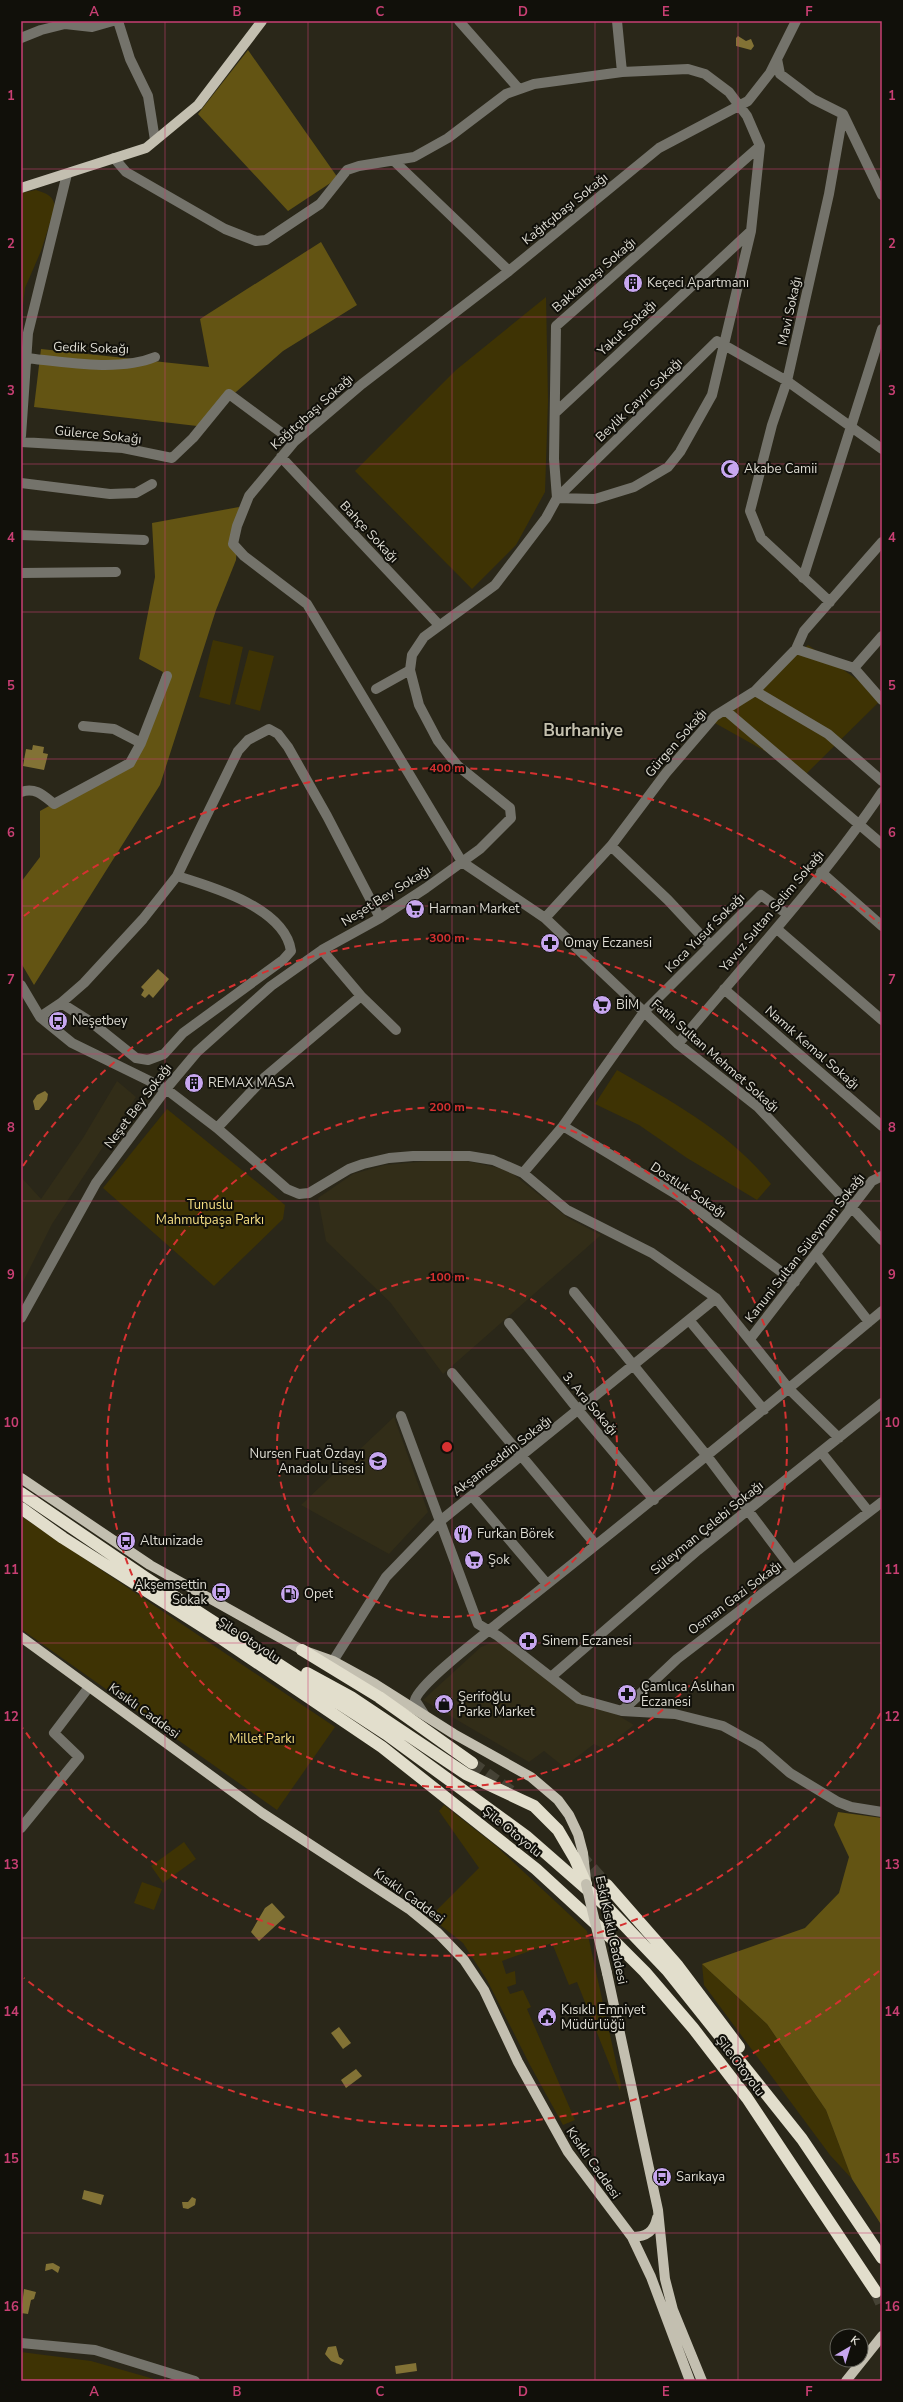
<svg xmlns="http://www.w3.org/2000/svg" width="903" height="2402" viewBox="0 0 903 2402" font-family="'Nunito Sans',sans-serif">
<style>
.built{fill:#322d18}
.green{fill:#3e3304}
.forest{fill:#635413}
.water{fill:#827235}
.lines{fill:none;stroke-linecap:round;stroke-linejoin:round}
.highway-tunnel{stroke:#454235;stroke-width:12;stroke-dasharray:12 6;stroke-linecap:butt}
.minor{stroke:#74736b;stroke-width:10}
.major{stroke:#c3bfb0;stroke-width:10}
.highway{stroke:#e2decc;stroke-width:12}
.major-bridge{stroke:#c3bfb0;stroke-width:10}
.grid{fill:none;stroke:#c83f73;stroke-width:1;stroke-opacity:0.55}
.ring{fill:none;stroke:#d63131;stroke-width:2;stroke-dasharray:7 5}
.labels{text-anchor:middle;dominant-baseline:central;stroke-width:4;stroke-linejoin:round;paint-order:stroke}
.street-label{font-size:13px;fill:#dedcd3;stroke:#11100a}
.poi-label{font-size:13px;fill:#dedcd3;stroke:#11100a;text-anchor:start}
.park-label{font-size:13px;fill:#f4dd83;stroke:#11100a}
.district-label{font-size:17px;font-weight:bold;fill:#c4c0ae;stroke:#11100a}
.centre{fill:#d63131;stroke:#11100a;stroke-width:2}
.ring-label{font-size:12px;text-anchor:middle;font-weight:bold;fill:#d63131;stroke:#11100a;stroke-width:4;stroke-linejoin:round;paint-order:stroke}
.neatline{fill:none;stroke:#c83f73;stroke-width:1.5}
.grid-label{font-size:13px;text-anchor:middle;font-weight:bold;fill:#c83f73}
</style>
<rect width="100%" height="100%" fill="#2a2719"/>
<path class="built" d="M 117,1081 L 136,1097 L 52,1224 L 21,1286 L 21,1177 L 41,1199 L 83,1138 Z
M 430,1161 L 467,1161 L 508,1170 L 568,1218 L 601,1235 L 443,1374 L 390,1302 L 326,1241 L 318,1198 L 353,1174 L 385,1165 Z
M 394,1417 L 428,1512 L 389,1554 L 301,1505 Z
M 495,1641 L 634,1725 L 604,1749 L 594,1744 L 564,1767 L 544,1751 L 529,1762 L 423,1700 L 481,1647 Z"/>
<path class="green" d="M 36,190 C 46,193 54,196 55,207 L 41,251 L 25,288 L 21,323 L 21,193 Z
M 546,297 L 548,401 L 545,492 L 516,545 L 472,589 L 355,471 L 456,370 Z
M 213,640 L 243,647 L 230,705 L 199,697 Z
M 808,645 L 882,697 L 882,699 L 806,774 L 713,722 Z
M 249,650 L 274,656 L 260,711 L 235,704 Z
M 617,1070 C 671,1101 732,1134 771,1184 L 757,1200 L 687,1158 L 639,1125 L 595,1104 Z
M 167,1109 L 285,1205 L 283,1219 L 214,1286 L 103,1188 Z
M 21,1516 L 335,1727 L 277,1810 L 21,1629 Z
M 444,1805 L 496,1846 L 587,1931 L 621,2085 L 620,2091 L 577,1982 L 569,1985 L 552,1943 L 502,1961 L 506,1974 L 515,1971 L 516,1984 L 507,1987 L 510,1994 L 523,1990 L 531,2007 L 527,2009 L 575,2120 L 563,2125 L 530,2065 L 487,1980 L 463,1943 L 430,1917 L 479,1868 L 439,1811 Z
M 184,1842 L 196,1859 L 163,1883 L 151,1866 Z
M 142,1882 L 162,1889 L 154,1910 L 134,1903 Z
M 702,1964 L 767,2024 L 826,2110 L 852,2179 L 830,2155 L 704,1985 Z
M 21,2352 L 91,2361 L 161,2381 L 21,2381 Z"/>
<path class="forest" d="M 248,50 L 338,178 L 288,211 L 198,114 Z
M 321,242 L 357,305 L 283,351 L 197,426 L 34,407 L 41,349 L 209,367 L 200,319 Z
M 239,507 L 236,560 L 216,610 L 160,785 L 34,985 L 21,963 L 21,882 L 40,857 L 40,811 L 134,759 L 163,672 L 139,659 L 155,577 L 152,523 Z
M 838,1812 L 882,1818 L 882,2226 L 852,2179 L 826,2110 L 767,2024 L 702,1964 L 805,1928 L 839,1893 L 849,1857 L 834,1825 Z"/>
<path class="water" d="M 738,36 L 746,41 L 751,39 L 754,46 L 751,50 L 736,46 L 736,38 Z
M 33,745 L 44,747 L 43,753 L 48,754 L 44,770 L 23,766 L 26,749 L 32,750 Z
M 158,969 L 169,979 L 153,998 L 149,994 L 145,998 L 141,995 L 144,990 L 141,987 Z
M 45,1091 L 48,1094 L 47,1100 L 39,1110 L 35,1110 L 33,1101 L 37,1095 Z
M 272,1903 L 285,1917 L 259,1941 L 251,1932 L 265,1908 Z
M 339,2027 L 351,2043 L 343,2049 L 331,2033 Z
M 356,2069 L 362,2076 L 346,2088 L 341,2080 Z
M 84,2190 L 104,2195 L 101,2205 L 82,2199 Z
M 192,2197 L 196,2199 L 195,2205 L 188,2209 L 183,2208 L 182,2202 L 188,2202 Z
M 53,2263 L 60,2267 L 58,2273 L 52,2269 L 45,2271 L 46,2264 Z
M 24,2289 L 36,2292 L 34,2299 L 31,2300 L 28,2314 L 21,2313 Z
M 336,2346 L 339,2357 L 344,2360 L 341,2365 L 331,2361 L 325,2354 L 328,2347 Z
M 416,2363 L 417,2371 L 396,2374 L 395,2366 Z"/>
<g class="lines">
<path class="highway-tunnel" d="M 472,1763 L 512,1792
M 580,1855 L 607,1885
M 876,2292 L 882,2305"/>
<path class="minor" d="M 118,21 L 130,59 L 148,96 L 155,140
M 459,21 L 519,89
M 617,21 L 622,72
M 796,21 L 770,73 L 748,101 L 659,148 L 509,271 L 362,384 L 294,442 L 249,496 L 237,526 L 233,544 L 244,556 L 307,604 L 462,862 L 545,918 L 678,1044 L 758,1107 L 882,1240
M 21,38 L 41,30 L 65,24 L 92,27 L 113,21
M 777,59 L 780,74 L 813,99 L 843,114 L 882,195
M 114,158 L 126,172 L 225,229 L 256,241 L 266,240 L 320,204 L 347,170 L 359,166 L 414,157 L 448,138 L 506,94 L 534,84 L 622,72 L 688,69 L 705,74 L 729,92 L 747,116 L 760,146 L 751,231 L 712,395 L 680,452 L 668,467 L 634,487 L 595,499 L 557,498
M 394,161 L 509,271
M 26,358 C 64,362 119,372 155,357
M 556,412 L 751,231
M 21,436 L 28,333 L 67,174
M 21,442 L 123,448 L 172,458 L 193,438 L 229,394 L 294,442
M 281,457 L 439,625
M 21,483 L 110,494 L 136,493 L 152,484
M 557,498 L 554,459 L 556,326 L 760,146
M 21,535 L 144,540
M 21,573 L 116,572
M 803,578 L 882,329
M 830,602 L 761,538 L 750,511 L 772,425 L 787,381 L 829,194 L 843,114
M 796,649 L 854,668 L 882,700
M 854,668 L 882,636
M 376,689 L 410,670
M 755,691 L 828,734 L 882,781
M 725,710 L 882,844
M 83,726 L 114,729 L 141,743
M 21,792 C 35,787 43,795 54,804 L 130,763 L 141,743 L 167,676
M 611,846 L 668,900 L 710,945
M 821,872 L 882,926
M 545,918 L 611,846 L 666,773 L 715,716 L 755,691 L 796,649 L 804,631 L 882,542
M 777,929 L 882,1020
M 322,950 L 361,996 L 396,1030
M 21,985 L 40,1017 L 72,1043 L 166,1089 L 217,1128 L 287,1189 L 299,1194 L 309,1193 L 349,1169 L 363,1164 L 389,1158 L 413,1156 L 469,1156 L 493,1160 L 523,1173 L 567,1210 L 652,1253 L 716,1298 L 789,1389 L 839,1438
M 724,989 L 882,1126
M 61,1003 L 91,1022 L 136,1058 L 148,1060 L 164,1054 L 183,1033 L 283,960 L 291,951 C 285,908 213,887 177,876
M 40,1017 L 61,1003 L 84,983 L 143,919 L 177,876 L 238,751 L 248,740 L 269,729 L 278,734 L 288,747 L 327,816 L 380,918
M 678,1044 C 747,961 822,881 882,792
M 563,1126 L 679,1196 L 795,1282
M 217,1128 L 265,1077 L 361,996
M 523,1173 L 563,1126 L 644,1012 L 761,895 L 787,914
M 816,1254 L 869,1322
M 574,1292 L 707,1456 L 793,1570
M 21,1318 L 96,1183 L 166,1089 L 197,1052 L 271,986 L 322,950 L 380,918 L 426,888 L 480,849 L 511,818 L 510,808 L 458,766 L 438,741 L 419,705 L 410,670 L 412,655 L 424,637 L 495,585 L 546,518 L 557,498 L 717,341 L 787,381 L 882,449
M 689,1320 L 764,1410
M 509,1323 L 579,1411 L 654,1500
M 750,1339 L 872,1181 L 882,1176
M 452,1373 L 596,1545
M 401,1416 L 478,1624 L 498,1636 L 579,1699 L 622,1711 L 675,1714 L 723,1726 L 759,1746 L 790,1773 L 838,1802 L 851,1807 L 882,1812
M 821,1452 L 869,1512
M 472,1496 L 547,1584
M 333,1661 L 386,1577 L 439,1522 L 716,1298
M 551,1677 L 698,1550 L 882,1403
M 622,1711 L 677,1659 L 882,1502
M 424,1714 L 415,1700 C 420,1683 481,1637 497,1624 C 627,1521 755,1417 882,1311
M 21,1828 L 79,1757 L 54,1733 L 89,1687
M 21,2343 L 95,2350 L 195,2381"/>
<path class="major" d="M 21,188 L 146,148 L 198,105 L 262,21
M 21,1478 L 150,1565 L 302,1650 L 333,1661 L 375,1684 L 454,1734 L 531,1777 L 558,1800 L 569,1815 L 578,1834 L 583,1853 L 586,1880
M 21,1637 L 262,1813 L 409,1909 L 437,1932 L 464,1960 L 484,1990 L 518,2062 L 568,2152 L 632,2237 L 651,2277 L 690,2381
M 607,1973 L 658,2210 L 665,2279 L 673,2310 L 702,2381
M 632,2237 C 646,2237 654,2232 657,2218
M 846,2381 L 882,2336"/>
<path class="highway" d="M 21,1493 L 146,1578 L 386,1734 L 526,1836 L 606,1906 L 667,1970 L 802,2139 L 882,2258
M 21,1508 L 63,1538 L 222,1639 L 382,1747 L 536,1869 L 610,1937 L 645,1972 L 693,2028 L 747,2098 L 876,2292
M 302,1650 L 379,1697 L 472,1763
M 307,1673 L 351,1697 L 466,1774 L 534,1806 L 558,1830 L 575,1859 L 586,1884
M 607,1885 L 678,1966 L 739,2047"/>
<path class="major-bridge" d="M 586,1884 L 607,1973"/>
</g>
<path class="grid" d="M 165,21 L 165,2381M 308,21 L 308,2381M 452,21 L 452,2381M 595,21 L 595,2381M 738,21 L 738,2381M 21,169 L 882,169M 21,317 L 882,317M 21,464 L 882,464M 21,612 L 882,612M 21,759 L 882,759M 21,906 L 882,906M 21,1054 L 882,1054M 21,1201 L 882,1201M 21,1348 L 882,1348M 21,1496 L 882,1496M 21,1643 L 882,1643M 21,1790 L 882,1790M 21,1938 L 882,1938M 21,2085 L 882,2085M 21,2233 L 882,2233"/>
<g class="ring">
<circle cx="447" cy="1447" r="170"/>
<circle cx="447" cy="1447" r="340"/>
<path d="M881 1713A509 509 0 0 1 23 1728M23 1166A509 509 0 0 1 881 1181"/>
<path d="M879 1971A679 679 0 0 1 24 1978M24 916A679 679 0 0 1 879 923"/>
</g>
<defs>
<symbol id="building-disc" viewBox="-11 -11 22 22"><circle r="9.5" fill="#c7a6ef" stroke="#11100a"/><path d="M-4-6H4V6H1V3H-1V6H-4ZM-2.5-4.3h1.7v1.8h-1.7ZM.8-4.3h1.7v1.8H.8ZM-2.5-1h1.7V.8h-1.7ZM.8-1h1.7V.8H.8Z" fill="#111"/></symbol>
<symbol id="mosque-disc" viewBox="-11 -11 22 22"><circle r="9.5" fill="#c7a6ef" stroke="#11100a"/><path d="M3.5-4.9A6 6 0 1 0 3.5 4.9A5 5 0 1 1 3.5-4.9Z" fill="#111"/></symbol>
<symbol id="supermarket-disc" viewBox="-11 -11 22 22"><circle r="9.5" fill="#c7a6ef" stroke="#11100a"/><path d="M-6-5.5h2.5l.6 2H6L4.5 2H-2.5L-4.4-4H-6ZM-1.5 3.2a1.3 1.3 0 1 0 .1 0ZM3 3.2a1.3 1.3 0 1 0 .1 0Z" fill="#111"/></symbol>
<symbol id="pharmacy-disc" viewBox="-11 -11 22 22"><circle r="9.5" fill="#c7a6ef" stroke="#11100a"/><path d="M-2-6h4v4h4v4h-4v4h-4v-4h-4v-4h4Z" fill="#111"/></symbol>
<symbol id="bus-disc" viewBox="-11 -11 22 22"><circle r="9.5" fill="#c7a6ef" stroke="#11100a"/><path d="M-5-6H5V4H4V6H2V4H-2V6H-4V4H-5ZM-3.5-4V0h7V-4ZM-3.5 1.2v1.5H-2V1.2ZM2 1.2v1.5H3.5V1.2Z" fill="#111"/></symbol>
<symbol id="school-disc" viewBox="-11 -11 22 22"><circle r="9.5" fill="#c7a6ef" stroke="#11100a"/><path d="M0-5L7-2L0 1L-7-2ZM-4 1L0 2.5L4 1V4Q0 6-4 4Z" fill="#111"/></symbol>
<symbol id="restaurant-disc" viewBox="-11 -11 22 22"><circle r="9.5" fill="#c7a6ef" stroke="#11100a"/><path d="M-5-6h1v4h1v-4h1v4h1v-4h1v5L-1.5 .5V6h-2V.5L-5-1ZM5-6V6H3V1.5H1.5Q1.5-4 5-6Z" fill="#111"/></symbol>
<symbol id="fuel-disc" viewBox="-11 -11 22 22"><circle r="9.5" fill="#c7a6ef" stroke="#11100a"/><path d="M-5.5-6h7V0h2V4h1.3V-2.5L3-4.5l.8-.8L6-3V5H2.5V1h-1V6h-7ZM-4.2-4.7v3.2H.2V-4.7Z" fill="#111"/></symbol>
<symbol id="shop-disc" viewBox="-11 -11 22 22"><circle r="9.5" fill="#c7a6ef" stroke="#11100a"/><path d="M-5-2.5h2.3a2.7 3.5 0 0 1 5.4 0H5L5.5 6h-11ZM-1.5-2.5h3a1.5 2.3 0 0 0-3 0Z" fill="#111"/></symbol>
<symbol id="civic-disc" viewBox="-11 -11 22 22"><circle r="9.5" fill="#c7a6ef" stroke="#11100a"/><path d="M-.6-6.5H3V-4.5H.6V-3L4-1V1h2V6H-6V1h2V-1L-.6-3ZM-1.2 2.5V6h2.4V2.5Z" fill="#111"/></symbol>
</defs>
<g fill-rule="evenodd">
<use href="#building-disc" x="622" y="272" width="22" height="22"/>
<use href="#mosque-disc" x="719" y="458" width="22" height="22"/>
<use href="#supermarket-disc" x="404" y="898" width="22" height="22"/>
<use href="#pharmacy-disc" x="539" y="932" width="22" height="22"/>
<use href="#supermarket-disc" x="591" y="994" width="22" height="22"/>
<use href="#bus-disc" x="47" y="1010" width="22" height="22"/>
<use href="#building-disc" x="183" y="1072" width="22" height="22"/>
<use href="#school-disc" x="367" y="1450" width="22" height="22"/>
<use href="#restaurant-disc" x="452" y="1523" width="22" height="22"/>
<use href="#bus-disc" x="115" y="1530" width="22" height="22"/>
<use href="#supermarket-disc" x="463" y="1549" width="22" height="22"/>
<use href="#bus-disc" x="210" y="1581" width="22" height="22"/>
<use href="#fuel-disc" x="279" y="1583" width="22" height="22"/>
<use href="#pharmacy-disc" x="517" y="1630" width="22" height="22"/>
<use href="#pharmacy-disc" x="616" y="1683" width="22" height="22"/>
<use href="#shop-disc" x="433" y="1693" width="22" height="22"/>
<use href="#civic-disc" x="536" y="2006" width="22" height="22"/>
<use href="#bus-disc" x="651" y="2166" width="22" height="22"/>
</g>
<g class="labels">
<g class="street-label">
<text transform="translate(565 209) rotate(-39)">Kağıtçıbaşı Sokağı</text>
<text transform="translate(594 275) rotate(-41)">Bakkalbaşı Sokağı</text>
<text transform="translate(790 311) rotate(-78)">Mavi Sokağı</text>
<text transform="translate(627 328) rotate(-43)">Yakut Sokağı</text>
<text transform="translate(91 348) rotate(2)">Gedik Sokağı</text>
<text transform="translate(639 400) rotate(-44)">Beylik Çayırı Sokağı</text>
<text transform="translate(312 412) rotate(-42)">Kağıtçıbaşı Sokağı</text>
<text transform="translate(98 435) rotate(6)">Gülerce Sokağı</text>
<text transform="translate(369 532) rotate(47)">Bahçe Sokağı</text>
<text transform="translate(676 743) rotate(-49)">Gürgen Sokağı</text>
<text transform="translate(386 896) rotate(-32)">Neşet Bey Sokağı</text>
<text transform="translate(772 911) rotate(-50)">Yavuz Sultan Selim Sokağı</text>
<text transform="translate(705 933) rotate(-45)">Koca Yusuf Sokağı</text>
<text transform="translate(812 1048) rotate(41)">Namık Kemal Sokağı</text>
<text transform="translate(715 1056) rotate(41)">Fatih Sultan Mehmet Sokağı</text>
<text transform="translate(138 1106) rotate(-53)">Neşet Bey Sokağı</text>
<text transform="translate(688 1190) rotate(34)">Dostluk Sokağı</text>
<text transform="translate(805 1248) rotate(-52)">Kanuni Sultan Süleyman Sokağı</text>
<text transform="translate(590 1404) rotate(50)">3. Ara Sokağı</text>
<text transform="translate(502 1456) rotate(-38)">Akşamseddin Sokağı</text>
<text transform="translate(707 1528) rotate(-39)">Süleyman Çelebi Sokağı</text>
<text transform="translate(735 1598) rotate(-37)">Osman Gazi Sokağı</text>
<text transform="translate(249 1640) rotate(33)">Şile Otoyolu</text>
<text transform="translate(144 1711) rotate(36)">Kısıklı Caddesi</text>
<text transform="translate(512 1832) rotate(39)">Şile Otoyolu</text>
<text transform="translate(409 1896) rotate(36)">Kısıklı Caddesi</text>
<text transform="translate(611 1930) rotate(78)">Eski Kısıklı Caddesi</text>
<text transform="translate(740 2066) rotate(53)">Şile Otoyolu</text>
<text transform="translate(593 2163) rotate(55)">Kısıklı Caddesi</text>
</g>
<g class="poi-label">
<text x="647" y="283">Keçeci Apartmanı</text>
<text x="744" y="469">Akabe Camii</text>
<text x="429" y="909">Harman Market</text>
<text x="564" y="943">Omay Eczanesi</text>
<text x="616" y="1005">BİM</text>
<text x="72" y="1021">Neşetbey</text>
<text x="208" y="1083">REMAX MASA</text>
<text x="364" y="1454" text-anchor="end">Nursen Fuat Özdayı<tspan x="364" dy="15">Anadolu Lisesi</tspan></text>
<text x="477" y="1534">Furkan Börek</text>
<text x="140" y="1541">Altunizade</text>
<text x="488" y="1560">Şok</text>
<text x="207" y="1585" text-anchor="end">Akşemsettin<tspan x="207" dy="15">Sokak</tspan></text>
<text x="304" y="1594">Opet</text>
<text x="542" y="1641">Sinem Eczanesi</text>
<text x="641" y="1687">Çamlıca Aslıhan<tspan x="641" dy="15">Eczanesi</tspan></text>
<text x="458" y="1697">Şerifoğlu<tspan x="458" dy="15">Parke Market</tspan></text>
<text x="561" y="2010">Kısıklı Emniyet<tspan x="561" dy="15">Müdürlüğü</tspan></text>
<text x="676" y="2177">Sarıkaya</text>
</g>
<g class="park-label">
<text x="210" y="1205">Tunuslu<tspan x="210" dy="15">Mahmutpaşa Parkı</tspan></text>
<text x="262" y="1739">Millet Parkı</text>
</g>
<g class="district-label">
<text x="583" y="730">Burhaniye</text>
</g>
</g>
<circle cx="447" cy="1447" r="6" class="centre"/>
<g class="ring-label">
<text x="447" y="772">400 m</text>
<text x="447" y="942">300 m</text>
<text x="447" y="1111">200 m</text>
<text x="447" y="1281">100 m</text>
</g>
<rect width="903" height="2402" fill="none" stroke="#11100a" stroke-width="44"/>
<g transform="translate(849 2348) rotate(38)"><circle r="19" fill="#11100a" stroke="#63625a"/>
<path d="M0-3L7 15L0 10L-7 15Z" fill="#c7a6ef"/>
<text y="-6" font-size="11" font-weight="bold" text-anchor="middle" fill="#dedcd3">K</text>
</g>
<rect x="22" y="22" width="859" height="2358" class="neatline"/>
<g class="grid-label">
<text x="94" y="16">A</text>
<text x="237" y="16">B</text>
<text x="380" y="16">C</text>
<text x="523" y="16">D</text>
<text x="666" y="16">E</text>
<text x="809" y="16">F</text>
<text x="11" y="100">1</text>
<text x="892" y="100">1</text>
<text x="11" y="248">2</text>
<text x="892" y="248">2</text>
<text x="11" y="395">3</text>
<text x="892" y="395">3</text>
<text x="11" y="542">4</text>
<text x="892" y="542">4</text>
<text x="11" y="690">5</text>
<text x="892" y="690">5</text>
<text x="11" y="837">6</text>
<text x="892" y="837">6</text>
<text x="11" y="984">7</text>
<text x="892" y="984">7</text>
<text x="11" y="1132">8</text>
<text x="892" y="1132">8</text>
<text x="11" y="1279">9</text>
<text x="892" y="1279">9</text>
<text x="11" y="1427">10</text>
<text x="892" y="1427">10</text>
<text x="11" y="1574">11</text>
<text x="892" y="1574">11</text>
<text x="11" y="1721">12</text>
<text x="892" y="1721">12</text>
<text x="11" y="1869">13</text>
<text x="892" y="1869">13</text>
<text x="11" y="2016">14</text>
<text x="892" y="2016">14</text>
<text x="11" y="2163">15</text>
<text x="892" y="2163">15</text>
<text x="11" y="2311">16</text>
<text x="892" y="2311">16</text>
<text x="94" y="2396">A</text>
<text x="237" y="2396">B</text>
<text x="380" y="2396">C</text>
<text x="523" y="2396">D</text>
<text x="666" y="2396">E</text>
<text x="809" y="2396">F</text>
</g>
</svg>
